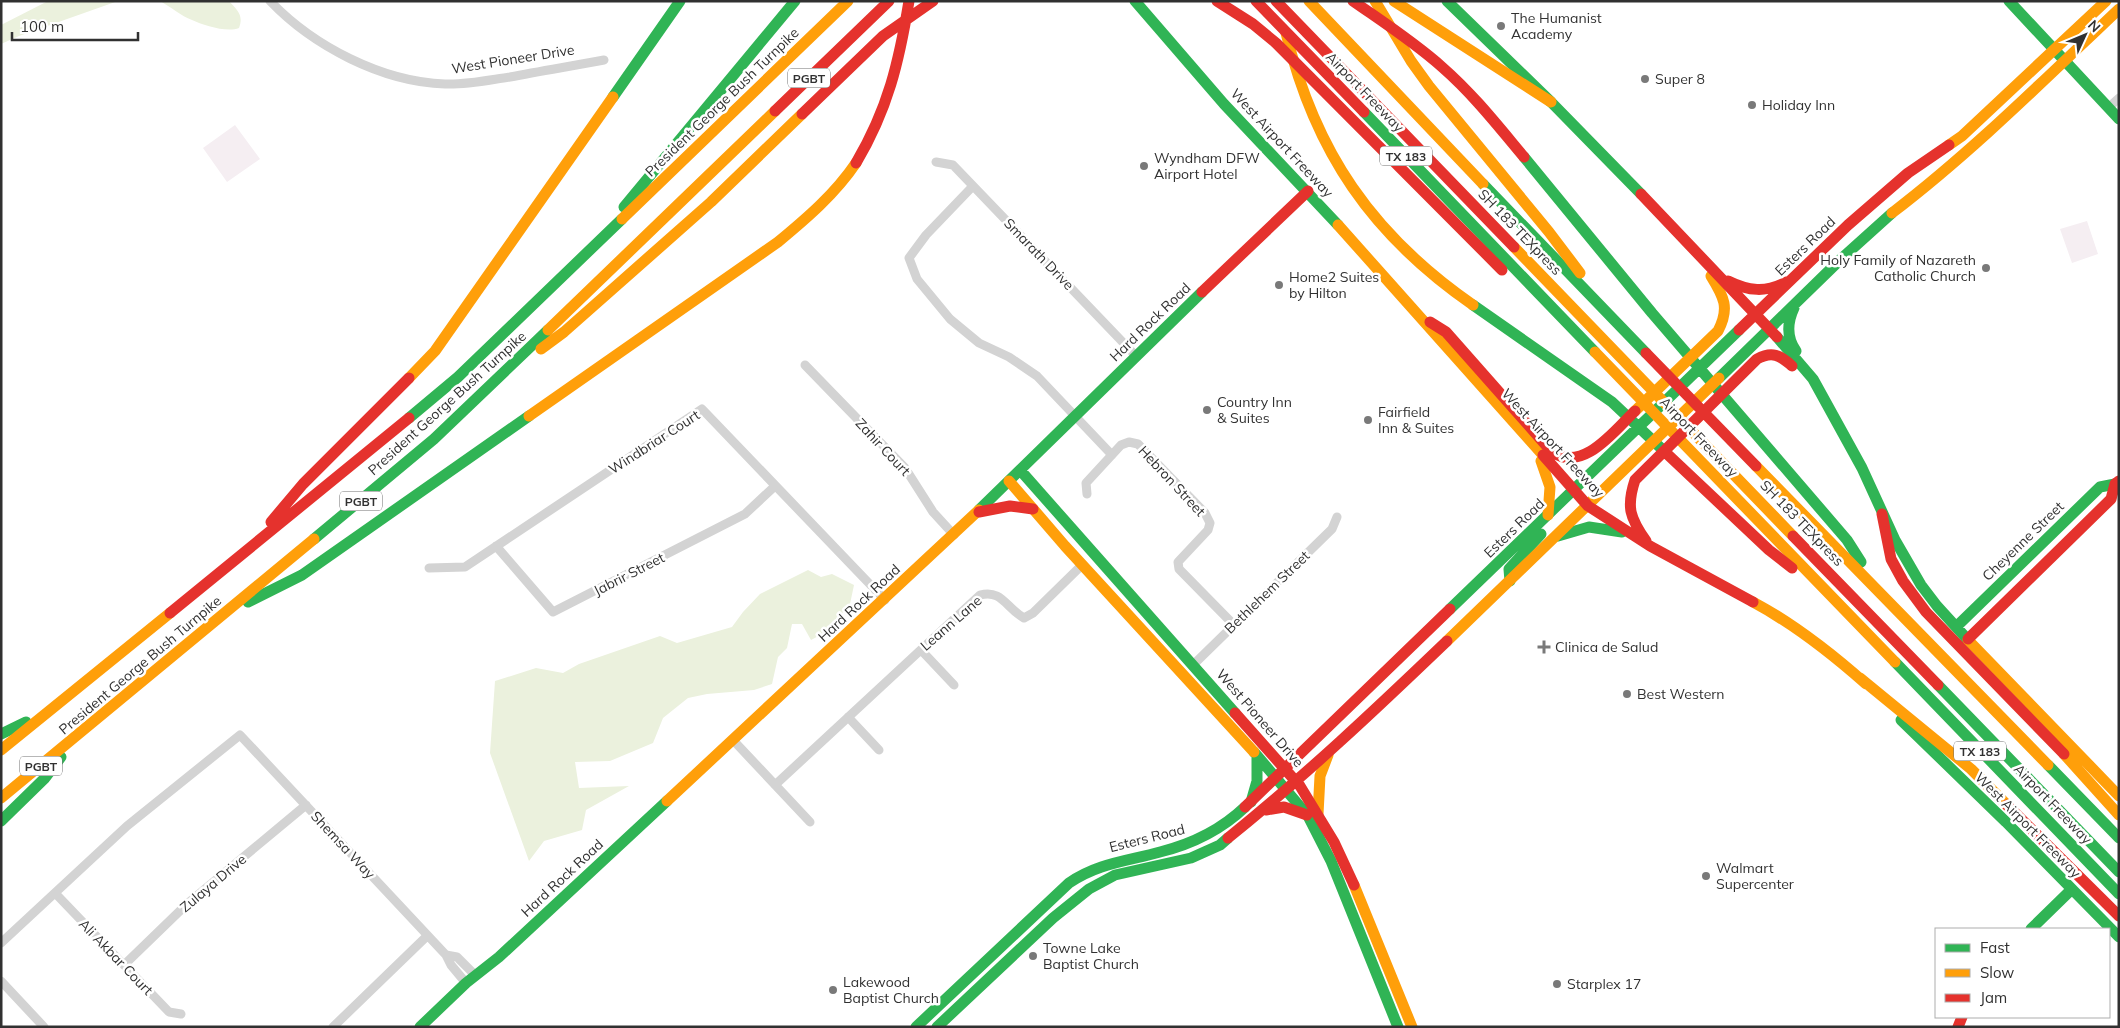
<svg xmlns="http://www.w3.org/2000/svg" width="2120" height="1028" viewBox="0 0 2120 1028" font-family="Mulish,sans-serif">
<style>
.green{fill:#f5eef2}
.water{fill:#ebf1dd}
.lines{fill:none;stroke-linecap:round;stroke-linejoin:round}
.street{stroke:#d3d3d3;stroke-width:9}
.fast{stroke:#30b455;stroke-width:11}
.slow{stroke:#ff9f0a;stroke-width:11}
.jam{stroke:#e5322d;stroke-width:11}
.poi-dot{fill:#797979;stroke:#fff;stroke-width:2}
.labels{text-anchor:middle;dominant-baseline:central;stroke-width:5;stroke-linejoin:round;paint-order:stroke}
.shield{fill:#fff;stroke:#6f6f6f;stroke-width:1}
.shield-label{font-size:12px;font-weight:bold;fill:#313131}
.poi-label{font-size:14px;fill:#313131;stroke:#fff;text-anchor:start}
.street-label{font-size:14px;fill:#313131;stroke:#fff}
</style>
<rect width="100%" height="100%" fill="#fff"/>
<path class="green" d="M 235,125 L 260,159 L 227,182 L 203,148 Z
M 2087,221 L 2098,254 L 2072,263 L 2060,229 Z"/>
<path class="water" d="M 48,1 L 118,1 L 19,36 L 1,44 L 1,25 Z
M 160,1 L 229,1 C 237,10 244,15 239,28 C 227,33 203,25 192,20 C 181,16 171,7 160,1 Z
M 808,570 L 821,577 L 832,574 L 854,585 L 850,604 L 826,632 L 811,640 L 802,624 L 792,624 L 787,648 L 778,657 L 772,684 L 754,690 L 707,694 L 688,698 L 663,718 L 653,743 L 610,761 L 575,762 L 579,788 L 629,786 L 586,810 L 582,830 L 544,841 L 529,861 L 490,753 L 495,681 L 536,668 L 563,673 L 579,664 L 660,636 L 677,643 L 732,627 L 743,612 L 760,594 Z"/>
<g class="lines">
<path class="street" d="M 270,1 C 313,46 382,82 445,84 C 466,85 489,80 510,77 C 541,71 572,66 604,60
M 2108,108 L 2119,98
M 936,162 L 953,165 L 1136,356
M 973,186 L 926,235 L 909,258 L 917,279 L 950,319 L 979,343 L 1009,357 L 1037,376 L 1112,455
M 805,365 L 905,468 L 933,512 L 954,535
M 1087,494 L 1086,483 L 1121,445 L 1129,442 L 1138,444 L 1205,513 L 1210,523 L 1208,530 L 1178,562 L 1179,569 L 1233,624
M 496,546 L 553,612 L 745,514 L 775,486
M 429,568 L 465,567 L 702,409 L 885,600
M 921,650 L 954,685
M 1193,665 L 1332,529 L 1337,517
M 848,717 L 879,750
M 733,740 L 810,822
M 775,785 L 980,595 C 1002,589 1006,608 1024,618 L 1033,613 L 1082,565
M 55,893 L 169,1012 L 181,1014
M 1,943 L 127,826 L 240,735 L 446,955 L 451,965 L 466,983
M 446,955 L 457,957 L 476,976
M 124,965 L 187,904 L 306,805
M 1,981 L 44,1027
M 333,1027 L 427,936"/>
<path class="fast" d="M 1135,1 L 1224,104 L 1338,225
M 1447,1 L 1551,102 L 1641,194
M 2009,1 L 2119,119
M 613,97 L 680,1
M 1364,112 L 1595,352
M 1524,157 L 1652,313 L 1847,540 L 1861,562
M 1483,184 L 1646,353
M 624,207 L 795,1
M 1473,305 L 1612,402 L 1664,451
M 1794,308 C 1787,323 1786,337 1796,351
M 1777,337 L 1813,379 L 1862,468 L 1895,540 L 1921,585 L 1937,606 L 1968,640
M 1719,378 L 1842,258 L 1892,213
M 409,418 L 458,377 L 622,219
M 1020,470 L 1235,713
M 979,510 L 1202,292
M 1558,536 L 1589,527 L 1622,532
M 314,539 L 434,439 L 548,330
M 1510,581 L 1509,569 L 1541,534
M 248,602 L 302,575 L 529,416
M 1450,609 L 1739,330
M 1956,627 L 2100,487 L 2115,484
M 1895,662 L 2119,894
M 1938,685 L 2119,872
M 1901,720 L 2006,822 L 2119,937
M 1,734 L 26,722
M 1254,752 L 1308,816 L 1331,861 L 1398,1027
M 2048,765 L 2119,838
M 1251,802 L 1257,781 L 1257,756
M 1,821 L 45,778 L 61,757
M 2031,929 L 2072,889
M 420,1027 L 466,983 L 499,957 L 667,801
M 916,1027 L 1069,883 C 1098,863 1128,861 1160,852 C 1192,844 1221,830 1245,807
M 937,1027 L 1053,918 L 1089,889 L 1115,875 L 1191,858 L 1220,845 L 1228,838"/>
<path class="slow" d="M 1309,1 L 1483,184
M 1375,1 L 1411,61 L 1429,86 L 1549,232 L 1580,273
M 1394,1 L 1551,102
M 1286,33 C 1315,152 1372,235 1473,305
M 1949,145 L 1962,136 L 2106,1
M 1892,213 C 1973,151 2045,79 2119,9
M 622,219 L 848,1
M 1338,225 L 1543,455
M 1514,247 L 1793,536
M 548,330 L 775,111
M 541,349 L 564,332 L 711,202 L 802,114
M 1595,352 L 1895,662
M 409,378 L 435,351 L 613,97
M 1635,411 L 1718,331 C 1730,308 1724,297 1711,276
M 529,416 L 778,242 C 807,218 835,194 856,163
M 1541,461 L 1550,487 L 1548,515
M 1756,466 L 2048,765
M 1009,481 L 1065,546 L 1254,752
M 1753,602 C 1794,624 1831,653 1866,684
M 1968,640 L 2119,796
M 1447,641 L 1719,378
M 1860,678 L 1971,769 L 2007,805
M 1,750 L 170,613
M 2064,754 L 2119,815
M 1,798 L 314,539
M 667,801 L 979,510
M 1318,814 L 1320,776 L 1328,755
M 1354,885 L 1412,1027"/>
<path class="jam" d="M 1217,1 L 1253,24 L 1276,43 L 1502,270
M 1256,1 L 1364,112
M 1276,1 L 1514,247
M 1353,1 C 1383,22 1414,42 1442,67 C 1473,94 1498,126 1524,157
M 775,111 L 889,1
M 802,114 L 883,36 L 933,1
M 856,163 C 888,109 899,62 909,1
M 1641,194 L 1777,337
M 1728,281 C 1748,291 1766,293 1786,282
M 1202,292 L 1308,191
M 1430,322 L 1446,332 L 1552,452 C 1583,473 1614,431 1635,411
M 1739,330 L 1848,225 L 1908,173 L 1949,145
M 1646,353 L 1756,466
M 1664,451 L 1769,550 L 1792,568
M 1543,455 L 1588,506 L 1650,546 L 1753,602
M 979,512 L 1010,506 L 1033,509
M 1882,514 L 1891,559 L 1903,581 L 1926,612 L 2064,754
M 271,522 L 303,484 L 409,378
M 1793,536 L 1938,685
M 1646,541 C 1630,518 1626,507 1635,480 L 1757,359 C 1772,351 1780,355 1792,366
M 170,613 L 409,418
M 1968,639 L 2111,499 L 2115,484 L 2119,481
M 1235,713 L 1300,786 L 1334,842 L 1354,885
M 2007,805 L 2119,916
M 1245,807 L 1450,609
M 1266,810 L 1284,807 L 1307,815
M 1228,838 C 1305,776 1376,709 1447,641
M 1958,1027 L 1962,1017"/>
</g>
<g class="poi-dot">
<circle cx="1501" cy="26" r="5"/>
<circle cx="1645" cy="79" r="5"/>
<circle cx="1752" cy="105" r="5"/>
<circle cx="1144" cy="166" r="5"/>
<circle cx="1986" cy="268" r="5"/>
<circle cx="1279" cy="285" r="5"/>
<circle cx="1207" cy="410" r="5"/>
<circle cx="1368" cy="420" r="5"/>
<path d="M1541.5 639.5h5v5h5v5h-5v5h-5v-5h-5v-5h5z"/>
<circle cx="1627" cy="694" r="5"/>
<circle cx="1706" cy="876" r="5"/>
<circle cx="1033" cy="956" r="5"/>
<circle cx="1557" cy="984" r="5"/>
<circle cx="833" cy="990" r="5"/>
</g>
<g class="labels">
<g class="shield">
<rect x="788" y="68.5" width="42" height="19" rx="4"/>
<rect x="1380" y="146.5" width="52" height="19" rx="4"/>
<rect x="340" y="491.5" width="42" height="19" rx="4"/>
<rect x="1954" y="741.5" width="52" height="19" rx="4"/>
<rect x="20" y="756.5" width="42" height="19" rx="4"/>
</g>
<g class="shield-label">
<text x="809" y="78">PGBT</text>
<text x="1406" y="156">TX 183</text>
<text x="361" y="501">PGBT</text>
<text x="1980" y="751">TX 183</text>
<text x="41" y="766">PGBT</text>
</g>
<g class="poi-label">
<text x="1511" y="18">The Humanist<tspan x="1511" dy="16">Academy</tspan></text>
<text x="1655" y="79">Super 8</text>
<text x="1762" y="105">Holiday Inn</text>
<text x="1154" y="158">Wyndham DFW<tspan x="1154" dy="16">Airport Hotel</tspan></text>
<text x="1976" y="260" text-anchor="end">Holy Family of Nazareth<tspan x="1976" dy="16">Catholic Church</tspan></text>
<text x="1289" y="277">Home2 Suites<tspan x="1289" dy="16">by Hilton</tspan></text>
<text x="1217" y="402">Country Inn<tspan x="1217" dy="16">&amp; Suites</tspan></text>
<text x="1378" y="412">Fairfield<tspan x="1378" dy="16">Inn &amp; Suites</tspan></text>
<text x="1555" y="647">Clinica de Salud</text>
<text x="1637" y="694">Best Western</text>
<text x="1716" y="868">Walmart<tspan x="1716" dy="16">Supercenter</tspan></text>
<text x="1043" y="948">Towne Lake<tspan x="1043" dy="16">Baptist Church</tspan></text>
<text x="843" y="982">Lakewood<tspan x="843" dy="16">Baptist Church</tspan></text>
<text x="1567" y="984">Starplex 17</text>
</g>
<g class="street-label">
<text transform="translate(513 59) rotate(-9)">West Pioneer Drive</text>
<text transform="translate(1365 92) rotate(46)">Airport Freeway</text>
<text transform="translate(722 102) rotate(-44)">President George Bush Turnpike</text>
<text transform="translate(1282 143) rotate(47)">West Airport Freeway</text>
<text transform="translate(1520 232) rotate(46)">SH 183 TEXpress</text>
<text transform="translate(1805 246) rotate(-44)">Esters Road</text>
<text transform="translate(1039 254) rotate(46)">Smarath Drive</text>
<text transform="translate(1150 322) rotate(-44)">Hard Rock Road</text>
<text transform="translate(447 403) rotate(-42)">President George Bush Turnpike</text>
<text transform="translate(1699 437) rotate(46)">Airport Freeway</text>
<text transform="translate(654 442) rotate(-33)">Windbriar Court</text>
<text transform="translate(1553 443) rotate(47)">West Airport Freeway</text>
<text transform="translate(883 447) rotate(47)">Zahir Court</text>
<text transform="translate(1172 481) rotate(47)">Hebron Street</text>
<text transform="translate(1802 523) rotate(46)">SH 183 TEXpress</text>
<text transform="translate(1514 528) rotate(-44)">Esters Road</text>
<text transform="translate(2023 541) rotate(-44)">Cheyenne Street</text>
<text transform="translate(629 574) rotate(-27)">Jabrir Street</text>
<text transform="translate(1267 592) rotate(-44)">Bethlehem Street</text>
<text transform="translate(859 603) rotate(-43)">Hard Rock Road</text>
<text transform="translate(951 623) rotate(-41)">Leann Lane</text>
<text transform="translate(140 665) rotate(-40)">President George Bush Turnpike</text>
<text transform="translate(1260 718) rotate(49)">West Pioneer Drive</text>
<text transform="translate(2053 804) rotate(46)">Airport Freeway</text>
<text transform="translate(2028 825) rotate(45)">West Airport Freeway</text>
<text transform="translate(1147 838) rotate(-14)">Esters Road</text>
<text transform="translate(343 845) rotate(47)">Shemsa Way</text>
<text transform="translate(562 878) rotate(-43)">Hard Rock Road</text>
<text transform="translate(213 883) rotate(-40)">Zulaya Drive</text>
<text transform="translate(116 957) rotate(46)">Ali Akbar Court</text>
</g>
</g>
<rect width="2120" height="1028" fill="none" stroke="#313131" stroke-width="5"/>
<rect x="1935" y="928" width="175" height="90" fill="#ffffff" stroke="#adadad"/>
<rect x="1945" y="944" width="25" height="8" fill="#30b455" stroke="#adadad"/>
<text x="1980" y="953" font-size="15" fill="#313131">Fast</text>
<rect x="1945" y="969" width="25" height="8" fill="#ff9f0a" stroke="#adadad"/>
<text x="1980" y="978" font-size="15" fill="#313131">Slow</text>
<rect x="1945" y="994" width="25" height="8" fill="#e5322d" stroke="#adadad"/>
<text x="1980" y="1003" font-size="15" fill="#313131">Jam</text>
<g transform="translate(2085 35) rotate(46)" stroke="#ffffff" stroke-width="4" paint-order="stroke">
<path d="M0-4L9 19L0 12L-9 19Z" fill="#313131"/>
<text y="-8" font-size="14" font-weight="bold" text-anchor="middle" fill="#313131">N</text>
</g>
<path d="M12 32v8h126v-8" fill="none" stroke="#313131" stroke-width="2.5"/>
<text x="20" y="32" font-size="15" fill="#313131" stroke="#ffffff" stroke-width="4" paint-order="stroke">100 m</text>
</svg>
